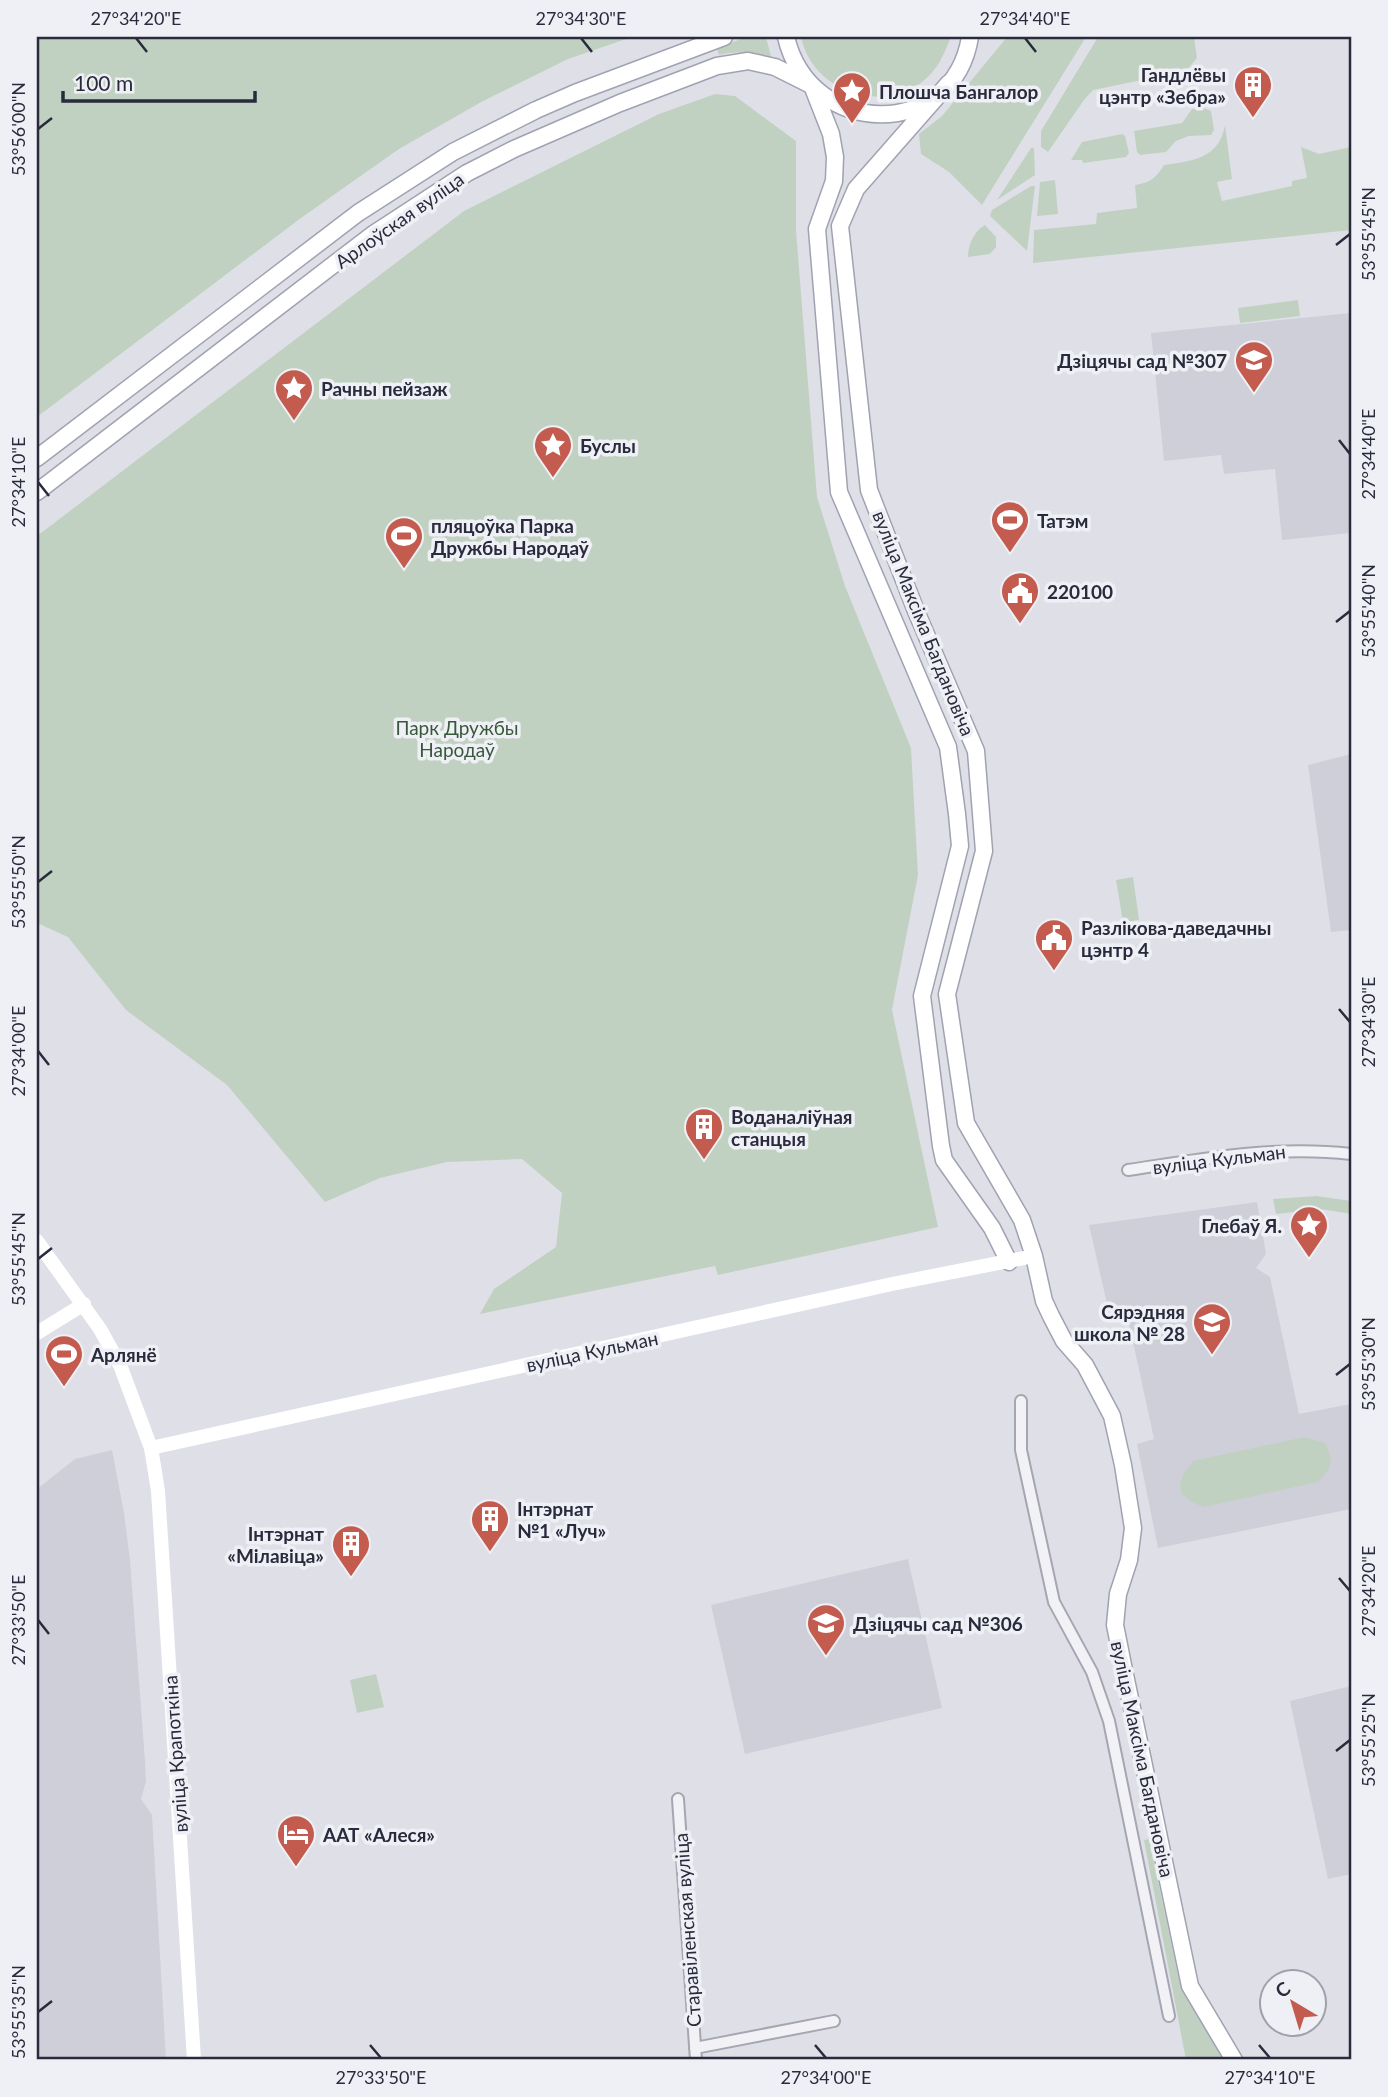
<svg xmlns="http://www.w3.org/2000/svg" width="1388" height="2097" viewBox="0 0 1388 2097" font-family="Lato,sans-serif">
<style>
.built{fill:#cecfd9}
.green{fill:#c1d1c1}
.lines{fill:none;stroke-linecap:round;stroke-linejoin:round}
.street-casing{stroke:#a5a6b1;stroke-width:14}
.primary-casing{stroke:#a0a2b2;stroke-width:19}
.street{stroke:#f2f2f6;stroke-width:10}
.secondary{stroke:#fff;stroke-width:14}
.primary{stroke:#fff;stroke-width:16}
.ticks{fill:none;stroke:#292b3d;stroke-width:2.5}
.labels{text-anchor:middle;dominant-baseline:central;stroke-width:7;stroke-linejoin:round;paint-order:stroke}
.poi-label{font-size:19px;font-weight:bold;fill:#292b3d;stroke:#eff0f5;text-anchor:start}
.street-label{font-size:19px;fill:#292b3d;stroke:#eff0f5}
.park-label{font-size:19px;fill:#38583a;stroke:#eff0f5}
.neatline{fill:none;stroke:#292b3d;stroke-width:2.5}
.ticks-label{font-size:18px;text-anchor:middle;fill:#292b3d}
</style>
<rect width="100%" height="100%" fill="#dfe0e7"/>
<path class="built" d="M 1351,313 L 1351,533 L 1282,540 L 1275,469 L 1224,474 L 1221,455 L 1164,461 L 1151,333 Z
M 1351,754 L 1351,930 L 1331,932 L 1308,765 Z
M 1257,1202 L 1266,1254 L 1256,1268 L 1270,1277 L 1299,1414 L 1351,1404 L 1351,1509 L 1158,1548 L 1137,1444 L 1154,1439 L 1125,1305 L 1108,1308 L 1089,1225 Z
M 112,1450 L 124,1513 L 130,1560 L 145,1761 L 146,1781 L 141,1799 L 152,1815 L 166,2060 L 37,2060 L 37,1489 L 75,1459 Z
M 908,1559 L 942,1708 L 745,1754 L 711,1605 Z
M 1351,1686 L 1351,1874 L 1328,1879 L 1290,1701 Z"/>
<path class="green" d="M 37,37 L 632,37 L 568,59 L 483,101 L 399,149 L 301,218 L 37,417 Z
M 745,37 L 766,37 L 772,60 C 752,53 739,50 719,55 L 717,49 Z
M 801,37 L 951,37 C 944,54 938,70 922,82 C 878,114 812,90 801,37 Z
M 1007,37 L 1086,37 L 982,205 L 949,172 L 921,154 L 919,134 L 942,116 Z
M 1098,37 L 1194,37 L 1197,58 L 1186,71 L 1093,90 L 1084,100 L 1048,152 L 1041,147 L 1041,131 Z
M 715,94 L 735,96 L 796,141 L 796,230 L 817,497 L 845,586 L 911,748 L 918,875 L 892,1010 L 938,1227 L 718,1275 L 715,1266 L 480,1314 L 494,1289 L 556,1247 L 562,1193 L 522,1159 L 447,1162 L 380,1178 L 325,1202 L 227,1085 L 126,1010 L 68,937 L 37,923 L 37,536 L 464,211 L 659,114 Z
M 1204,108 L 1211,111 L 1214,130 L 1211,135 L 1189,136 L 1176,141 L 1166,152 L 1140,155 L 1137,152 L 1134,131 L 1182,123 L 1192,109 Z
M 1225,125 L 1232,179 L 1217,182 L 1222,201 L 1292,186 L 1292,181 L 1307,178 L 1301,147 L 1319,154 L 1351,147 L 1351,230 L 1033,263 L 1034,230 L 1096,224 L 1097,213 L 1137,208 L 1135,185 C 1150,183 1156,178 1164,165 C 1192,161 1219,159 1225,125 Z
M 1122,134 L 1125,136 L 1129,153 L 1126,157 L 1083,163 L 1082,160 L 1071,160 L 1082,142 Z
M 1031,148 L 1034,148 L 1035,175 L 997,200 Z
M 1055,180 L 1058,214 L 1037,216 L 1040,182 Z
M 1031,186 L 1035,186 L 1027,251 L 990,216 L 992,210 Z
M 985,225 L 996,237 L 996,247 L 990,254 L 968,257 C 968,245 974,231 985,225 Z
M 1298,300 L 1300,316 L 1240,323 L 1238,308 Z
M 1133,877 L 1139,920 L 1123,922 L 1116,880 Z
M 1317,1196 L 1351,1201 L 1351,1214 L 1321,1209 L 1276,1214 L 1273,1199 Z
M 1305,1437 L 1325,1443 C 1335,1463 1332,1467 1318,1482 L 1204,1507 C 1175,1497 1174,1484 1193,1461 Z
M 376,1674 L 384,1707 L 357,1713 L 350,1680 Z
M 1149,1839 L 1181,1989 L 1225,2060 L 1186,2060 L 1144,1840 Z"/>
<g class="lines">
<defs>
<path id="street" d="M 1128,1170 C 1203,1159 1276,1145 1351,1154
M 1021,1401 L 1021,1450 L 1054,1602 L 1092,1672 L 1109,1721 L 1169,2016
M 678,1799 L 696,2060
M 695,2048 L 834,2021"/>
<path id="primary" d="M 786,37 C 810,139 953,141 970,37
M 949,83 L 856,189 L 840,226 L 869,490 L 916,611 L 976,751 L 984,851 L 947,994 L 966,1123 L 1022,1220 L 1034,1256 L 1044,1301 L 1051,1316 L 1064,1341 L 1085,1365 L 1112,1416 L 1123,1465 L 1133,1528 L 1129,1560 L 1118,1594 L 1115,1625 L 1123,1665 L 1190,1986 L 1234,2060
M 813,88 L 831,134 L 835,157 L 834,181 L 817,229 L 839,492 L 948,747 L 957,814 L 960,846 L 922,996 L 941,1146 L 944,1160 L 992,1228 L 1009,1262
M 37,458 L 358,213 L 453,152 L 536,110 L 575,93 L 724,37
M 37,492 L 372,235 L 467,173 L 514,149 L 620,103 L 717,66 L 748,61 L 775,67 L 809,84"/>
</defs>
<use href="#street" class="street-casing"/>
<use href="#primary" class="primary-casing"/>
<use href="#street" class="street"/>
<path class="secondary" d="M 37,1241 L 100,1329 L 120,1365 L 151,1448 L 154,1466 L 158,1491 L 165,1600 L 194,2060
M 37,1333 L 84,1304
M 151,1448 L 892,1284 L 1034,1256"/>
<use href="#primary" class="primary"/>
</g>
<path class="ticks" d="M 136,38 L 147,52M 581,38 L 592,52M 1025,38 L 1036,52M 38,129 L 52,118M 1336,245 L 1350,234M 1339,440 L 1350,454M 38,482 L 49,496M 1336,622 L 1350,611M 38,882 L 52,871M 1339,1009 L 1350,1022M 38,1051 L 49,1065M 38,1259 L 52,1248M 1336,1375 L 1350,1364M 1339,1578 L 1350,1591M 38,1620 L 49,1634M 1336,1751 L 1350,1740M 38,2012 L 52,2001M 370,2045 L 381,2058M 815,2045 L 826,2058M 1259,2045 L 1270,2058"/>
<defs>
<symbol id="building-pin" viewBox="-11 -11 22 30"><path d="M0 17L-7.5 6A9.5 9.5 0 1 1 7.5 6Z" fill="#c35b4e" stroke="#eff0f5"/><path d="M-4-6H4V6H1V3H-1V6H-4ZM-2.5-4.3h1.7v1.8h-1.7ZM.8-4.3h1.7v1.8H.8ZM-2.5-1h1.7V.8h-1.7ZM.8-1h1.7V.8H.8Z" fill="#fff"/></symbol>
<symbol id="sight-pin" viewBox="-11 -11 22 30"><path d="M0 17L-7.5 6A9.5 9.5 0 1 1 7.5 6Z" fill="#c35b4e" stroke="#eff0f5"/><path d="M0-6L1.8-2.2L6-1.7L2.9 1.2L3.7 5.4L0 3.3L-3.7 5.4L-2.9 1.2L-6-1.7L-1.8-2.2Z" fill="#fff"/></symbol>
<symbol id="school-pin" viewBox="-11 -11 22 30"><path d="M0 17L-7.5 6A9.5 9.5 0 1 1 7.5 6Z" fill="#c35b4e" stroke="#eff0f5"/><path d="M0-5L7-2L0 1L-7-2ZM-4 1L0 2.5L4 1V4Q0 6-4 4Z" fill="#fff"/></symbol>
<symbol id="stadium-pin" viewBox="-11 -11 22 30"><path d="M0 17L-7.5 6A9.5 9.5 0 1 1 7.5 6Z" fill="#c35b4e" stroke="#eff0f5"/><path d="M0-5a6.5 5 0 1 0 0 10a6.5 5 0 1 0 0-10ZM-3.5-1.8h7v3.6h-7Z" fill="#fff"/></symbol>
<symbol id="civic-pin" viewBox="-11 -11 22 30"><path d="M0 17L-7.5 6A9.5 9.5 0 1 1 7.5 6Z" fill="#c35b4e" stroke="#eff0f5"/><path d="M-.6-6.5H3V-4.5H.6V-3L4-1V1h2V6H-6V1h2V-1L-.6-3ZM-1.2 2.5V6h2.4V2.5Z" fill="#fff"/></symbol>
<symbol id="hotel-pin" viewBox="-11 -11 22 30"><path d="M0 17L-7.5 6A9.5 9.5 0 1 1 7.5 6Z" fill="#c35b4e" stroke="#eff0f5"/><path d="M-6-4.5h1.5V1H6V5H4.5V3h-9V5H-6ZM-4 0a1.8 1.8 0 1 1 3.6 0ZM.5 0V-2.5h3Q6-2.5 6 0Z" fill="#fff"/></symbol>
</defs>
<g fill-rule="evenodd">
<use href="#building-pin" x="1231" y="63" width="44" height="60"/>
<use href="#sight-pin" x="830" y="69" width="44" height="60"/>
<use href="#school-pin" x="1232" y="338" width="44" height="60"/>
<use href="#sight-pin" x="272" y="366" width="44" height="60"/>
<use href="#sight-pin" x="531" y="423" width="44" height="60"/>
<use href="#stadium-pin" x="988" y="498" width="44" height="60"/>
<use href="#stadium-pin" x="382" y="514" width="44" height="60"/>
<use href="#civic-pin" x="998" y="569" width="44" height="60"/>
<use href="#civic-pin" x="1032" y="916" width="44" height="60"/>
<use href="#building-pin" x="682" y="1105" width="44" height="60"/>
<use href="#sight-pin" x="1287" y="1203" width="44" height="60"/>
<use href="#school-pin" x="1190" y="1300" width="44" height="60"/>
<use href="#stadium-pin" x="42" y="1332" width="44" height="60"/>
<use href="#building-pin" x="468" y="1497" width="44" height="60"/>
<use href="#building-pin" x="329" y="1522" width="44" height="60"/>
<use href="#school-pin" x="804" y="1601" width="44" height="60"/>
<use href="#hotel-pin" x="274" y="1812" width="44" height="60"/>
</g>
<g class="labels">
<g class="poi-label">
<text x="1226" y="74" text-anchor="end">Гандлёвы<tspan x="1226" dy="22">цэнтр «Зебра»</tspan></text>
<text x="879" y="91">Плошча Бангалор</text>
<text x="1227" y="360" text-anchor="end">Дзіцячы сад №307</text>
<text x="321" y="388">Рачны пейзаж</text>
<text x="580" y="445">Буслы</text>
<text x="1037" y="520">Татэм</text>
<text x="431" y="525">пляцоўка Парка<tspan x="431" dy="22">Дружбы Народаў</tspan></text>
<text x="1047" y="591">220100</text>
<text x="1081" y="927">Разлікова-даведачны<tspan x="1081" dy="22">цэнтр 4</tspan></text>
<text x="731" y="1116">Воданаліўная<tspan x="731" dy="22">станцыя</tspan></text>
<text x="1282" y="1225" text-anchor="end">Глебаў Я.</text>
<text x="1185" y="1311" text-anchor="end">Сярэдняя<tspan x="1185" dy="22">школа № 28</tspan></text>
<text x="91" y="1354">Арлянё</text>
<text x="517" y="1508">Інтэрнат<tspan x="517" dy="22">№1 «Луч»</tspan></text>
<text x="324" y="1533" text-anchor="end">Інтэрнат<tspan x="324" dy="22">«Мілавіца»</tspan></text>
<text x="853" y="1623">Дзіцячы сад №306</text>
<text x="323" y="1834">ААТ «Алеся»</text>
</g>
<g class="street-label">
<text transform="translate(399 220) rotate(-35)">Арлоўская вуліца</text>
<text transform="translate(924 623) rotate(68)">вуліца Максіма Багдановіча</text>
<text transform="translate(1219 1159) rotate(-7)">вуліца Кульман</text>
<text transform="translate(592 1351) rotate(-12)">вуліца Кульман</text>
<text transform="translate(175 1754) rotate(-94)">вуліца Крапоткіна</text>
<text transform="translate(1143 1759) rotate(78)">вуліца Максіма Багдановіча</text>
<text transform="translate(687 1930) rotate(-94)">Старавіленская вуліца</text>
</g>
<g class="park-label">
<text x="457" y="727">Парк Дружбы<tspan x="457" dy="22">Народаў</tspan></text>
</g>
</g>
<rect width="1388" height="2097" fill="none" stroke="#eff0f5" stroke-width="77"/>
<g transform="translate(1293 2003) rotate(322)"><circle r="33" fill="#eff0f5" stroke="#a0a1ab" stroke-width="2"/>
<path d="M0-5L12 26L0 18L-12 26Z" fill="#c35b4e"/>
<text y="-10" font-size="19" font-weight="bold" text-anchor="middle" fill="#292b3d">С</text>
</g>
<path d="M63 91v10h192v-10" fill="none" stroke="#292b3d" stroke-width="3.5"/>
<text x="74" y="91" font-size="21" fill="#292b3d" stroke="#eff0f5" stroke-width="5" paint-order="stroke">100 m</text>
<rect x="38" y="38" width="1312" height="2020" class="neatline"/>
<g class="ticks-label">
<text x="136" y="25">27°34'20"E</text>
<text x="581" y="25">27°34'30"E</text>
<text x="1025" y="25">27°34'40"E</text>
<text transform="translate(19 129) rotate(-90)" y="6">53°56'00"N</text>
<text transform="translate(1369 234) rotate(-90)" y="6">53°55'45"N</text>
<text transform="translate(1369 454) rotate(-90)" y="6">27°34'40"E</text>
<text transform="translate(19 482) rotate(-90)" y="6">27°34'10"E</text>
<text transform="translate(1369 611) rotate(-90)" y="6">53°55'40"N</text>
<text transform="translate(19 882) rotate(-90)" y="6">53°55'50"N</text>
<text transform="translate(1369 1022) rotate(-90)" y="6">27°34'30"E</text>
<text transform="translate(19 1051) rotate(-90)" y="6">27°34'00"E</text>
<text transform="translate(19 1259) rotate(-90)" y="6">53°55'45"N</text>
<text transform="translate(1369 1364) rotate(-90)" y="6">53°55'30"N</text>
<text transform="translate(1369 1591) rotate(-90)" y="6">27°34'20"E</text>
<text transform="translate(19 1620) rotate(-90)" y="6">27°33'50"E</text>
<text transform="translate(1369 1740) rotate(-90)" y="6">53°55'25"N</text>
<text transform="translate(19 2012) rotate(-90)" y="6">53°55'35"N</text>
<text x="381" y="2084">27°33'50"E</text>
<text x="826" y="2084">27°34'00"E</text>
<text x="1270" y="2084">27°34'10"E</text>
</g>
</svg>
